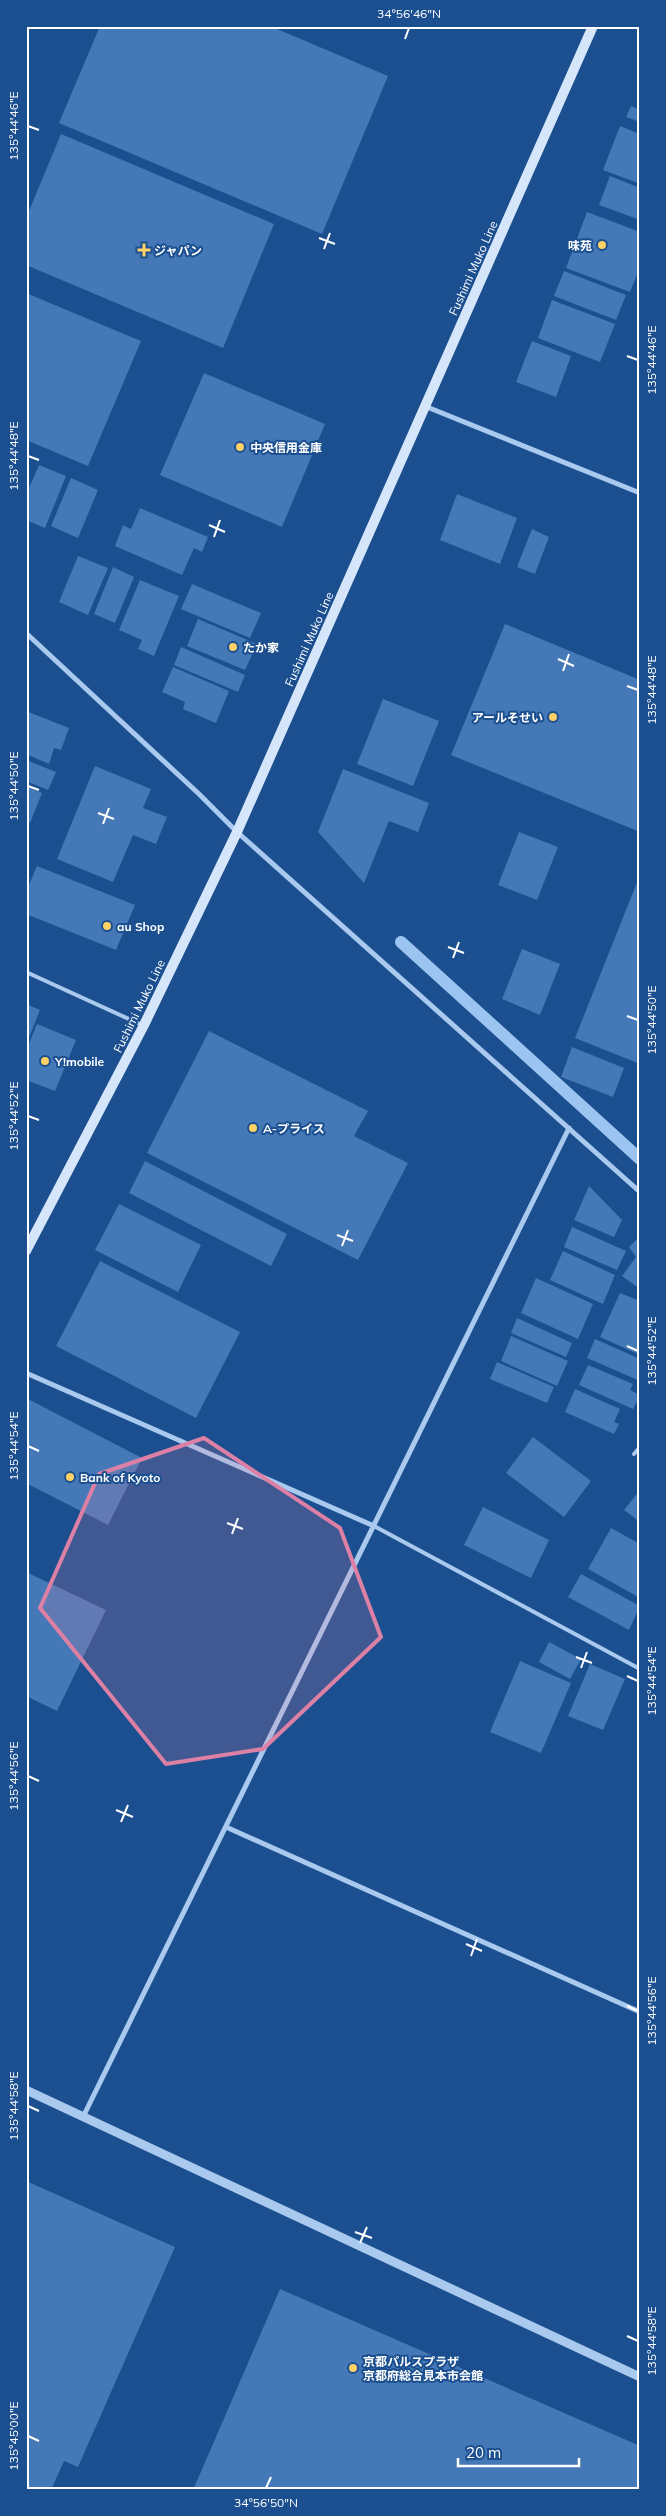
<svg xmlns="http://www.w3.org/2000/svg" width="666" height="2516" viewBox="0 0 666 2516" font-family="Mulish,'Noto Sans JP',sans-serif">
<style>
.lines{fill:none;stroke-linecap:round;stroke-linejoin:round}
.stream{stroke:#9cc4f0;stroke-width:12}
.building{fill:#4478b7}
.service{stroke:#a9c9ee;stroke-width:4}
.minor{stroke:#a9c9ee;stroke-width:5}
.tertiary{stroke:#a9c9ee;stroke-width:9}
.secondary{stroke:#d6e6fa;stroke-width:10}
.marked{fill:#dd80a5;fill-opacity:0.2;stroke:#dd80a5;stroke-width:4;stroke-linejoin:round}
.ticks{fill:none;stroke:#fff;stroke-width:2}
.poi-dot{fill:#ffd166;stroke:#1b4f8f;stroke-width:2}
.labels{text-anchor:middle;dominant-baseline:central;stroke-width:4;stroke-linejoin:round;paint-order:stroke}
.poi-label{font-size:12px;font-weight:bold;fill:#fff;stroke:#1b4f8f;text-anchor:start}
.street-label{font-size:12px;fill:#fff;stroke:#1b4f8f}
.neatline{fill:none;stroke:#fff;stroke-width:2}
.ticks-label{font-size:12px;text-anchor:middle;fill:#fff}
</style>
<rect width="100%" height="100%" fill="#1b4f8f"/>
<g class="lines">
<path class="stream" d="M 401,942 L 640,1159"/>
</g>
<path class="building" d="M 100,26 L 270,26 L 388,76 L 322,234 L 59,123 Z
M 631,106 L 640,110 L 640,122 L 626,117 Z
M 620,126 L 640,134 L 638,183 L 603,170 Z
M 61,134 L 274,224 L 223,348 L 26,265 L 26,218 Z
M 610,176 L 640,188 L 640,220 L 599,205 Z
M 587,212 L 640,232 L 640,267 L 630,292 L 566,268 Z
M 564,271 L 626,295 L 616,320 L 554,296 Z
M 26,293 L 141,341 L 88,466 L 26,440 Z
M 552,300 L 615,324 L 600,362 L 538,338 Z
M 532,341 L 571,356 L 556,397 L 516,382 Z
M 204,373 L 325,424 L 282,527 L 160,475 Z
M 39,465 L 66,476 L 45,528 L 26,520 L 26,495 Z
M 71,478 L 98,490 L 78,538 L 51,526 Z
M 457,494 L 517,518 L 500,564 L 440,540 Z
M 140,508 L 208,537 L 202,552 L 194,548 L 182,575 L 115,546 L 123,525 L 131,529 Z
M 532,529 L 549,537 L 535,574 L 517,567 Z
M 78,556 L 108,568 L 88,615 L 59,602 Z
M 113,567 L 134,577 L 115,623 L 94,614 Z
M 140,580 L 179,596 L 154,656 L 138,649 L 142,640 L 119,630 Z
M 192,584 L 261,613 L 250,638 L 181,609 Z
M 198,619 L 257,644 L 245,670 L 187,646 Z
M 505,624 L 640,680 L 640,832 L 451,755 Z
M 181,647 L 245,675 L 238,692 L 174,665 Z
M 173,667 L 229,691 L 216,723 L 183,709 L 185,702 L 162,692 Z
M 383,699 L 439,721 L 413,786 L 357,764 Z
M 26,711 L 69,728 L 61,750 L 54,748 L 49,764 L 26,754 Z
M 26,760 L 56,772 L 48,790 L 26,781 Z
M 95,766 L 151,789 L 143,808 L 167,817 L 156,844 L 133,835 L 113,882 L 57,859 Z
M 343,769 L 429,803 L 418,832 L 389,821 L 364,883 L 318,832 Z
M 26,786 L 42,793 L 30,823 L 26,821 Z
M 519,832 L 558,847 L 537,900 L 498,885 Z
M 37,866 L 135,905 L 116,950 L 26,914 L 26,892 Z
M 640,875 L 640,1064 L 575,1038 Z
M 522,949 L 560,964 L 540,1015 L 502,999 Z
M 26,1004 L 40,1010 L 26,1045 Z
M 37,1024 L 76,1040 L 55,1091 L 26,1080 L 26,1051 Z
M 209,1031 L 368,1111 L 354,1136 L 408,1163 L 358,1260 L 147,1153 Z
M 572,1047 L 624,1068 L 613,1097 L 561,1077 Z
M 145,1161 L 287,1234 L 271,1266 L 129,1193 Z
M 589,1186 L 622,1220 L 614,1237 L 574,1220 Z
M 119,1204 L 201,1245 L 178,1292 L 95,1250 Z
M 572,1227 L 626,1251 L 617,1270 L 564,1247 Z
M 640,1236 L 640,1289 L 622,1276 L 636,1257 L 629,1247 Z
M 563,1251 L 615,1275 L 603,1304 L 550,1280 Z
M 100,1261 L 240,1332 L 196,1418 L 56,1346 Z
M 536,1278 L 593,1304 L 578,1339 L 521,1313 Z
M 620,1293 L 640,1301 L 640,1355 L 600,1337 Z
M 517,1318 L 572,1343 L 566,1357 L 511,1333 Z
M 511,1336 L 568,1361 L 557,1386 L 501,1361 Z
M 595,1339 L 640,1359 L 640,1381 L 587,1358 Z
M 497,1362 L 554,1387 L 547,1403 L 490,1379 Z
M 588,1365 L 633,1384 L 630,1390 L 640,1395 L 633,1409 L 579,1385 Z
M 575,1389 L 620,1409 L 614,1422 L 619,1424 L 614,1434 L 565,1412 Z
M 26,1398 L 142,1458 L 108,1525 L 26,1483 Z
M 533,1437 L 591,1481 L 564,1517 L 506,1473 Z
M 640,1490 L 640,1522 L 624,1510 Z
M 483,1507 L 549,1540 L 531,1578 L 464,1545 Z
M 611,1528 L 640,1544 L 640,1598 L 588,1569 Z
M 26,1572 L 106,1610 L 57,1711 L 26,1696 Z
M 581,1574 L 640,1606 L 629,1630 L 568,1597 Z
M 549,1642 L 581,1659 L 570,1679 L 539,1662 Z
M 520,1661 L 571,1683 L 541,1753 L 490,1732 Z
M 590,1664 L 625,1679 L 603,1730 L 568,1716 Z
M 26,2181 L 175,2247 L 78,2467 L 64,2461 L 51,2490 L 26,2490 Z
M 280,2289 L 640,2446 L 640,2490 L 193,2490 Z"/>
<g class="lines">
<path class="service" d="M 26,972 L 142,1025
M 634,1454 L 640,1447
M 374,1526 L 640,1669"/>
<path class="minor" d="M 427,407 L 640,493
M 26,633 L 199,794 L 237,832 L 640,1192
M 26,1373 L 374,1526
M 226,1827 L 640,2012
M 83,2117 L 569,1128"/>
<path class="tertiary" d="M 26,2090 L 640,2377"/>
<path class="secondary" d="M 26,1251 L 144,1025 L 237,832 L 593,26"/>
</g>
<path class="marked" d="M 204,1438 L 340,1528 L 381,1637 L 263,1749 L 166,1764 L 40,1608 L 99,1474 Z"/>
<path class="ticks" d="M 405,39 L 409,28M 28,126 L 39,130M 319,238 L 335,244M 324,249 L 330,233M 627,356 L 638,360M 28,456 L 39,460M 209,525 L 225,532M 214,537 L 220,520M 558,659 L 574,666M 563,671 L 569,654M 627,686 L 638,690M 28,786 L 39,790M 98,813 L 114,819M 103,824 L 109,808M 448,947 L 464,953M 453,958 L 459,942M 627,1016 L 638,1020M 28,1116 L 39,1120M 337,1235 L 353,1241M 342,1246 L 348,1230M 627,1346 L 638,1351M 28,1446 L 39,1451M 227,1523 L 243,1529M 232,1534 L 238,1518M 576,1657 L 592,1663M 581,1668 L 587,1652M 627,1676 L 638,1681M 28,1776 L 39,1781M 116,1810 L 133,1817M 121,1822 L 128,1805M 466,1944 L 482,1951M 471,1956 L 477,1939M 627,2006 L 638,2011M 28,2106 L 39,2111M 355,2232 L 372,2238M 360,2243 L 367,2227M 627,2336 L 638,2341M 28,2436 L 39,2441M 266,2488 L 271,2477"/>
<g class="poi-dot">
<circle cx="602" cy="245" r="5"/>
<path d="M141.5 242.5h5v5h5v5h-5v5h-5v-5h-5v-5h5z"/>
<circle cx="240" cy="447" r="5"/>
<circle cx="233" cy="647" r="5"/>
<circle cx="553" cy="717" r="5"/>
<circle cx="107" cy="926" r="5"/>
<circle cx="45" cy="1061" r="5"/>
<circle cx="253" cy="1128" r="5"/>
<circle cx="70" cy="1477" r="5"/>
<circle cx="353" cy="2368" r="5"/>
</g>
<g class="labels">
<g class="poi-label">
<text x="592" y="245" text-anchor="end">味苑</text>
<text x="154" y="250">ジャパン</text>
<text x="250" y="447">中央信用金庫</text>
<text x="243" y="647">たか家</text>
<text x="543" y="717" text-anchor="end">アールそせい</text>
<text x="117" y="926">au Shop</text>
<text x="55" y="1061">Y!mobile</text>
<text x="263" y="1128">A-プライス</text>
<text x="80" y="1477">Bank of Kyoto</text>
<text x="363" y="2361">京都パルスプラザ<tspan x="363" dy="14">京都府総合見本市会館</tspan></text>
</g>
<g class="street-label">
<text transform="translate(473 268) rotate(-66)">Fushimi Muko Line</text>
<text transform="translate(309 639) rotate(-66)">Fushimi Muko Line</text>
<text transform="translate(139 1006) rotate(-64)">Fushimi Muko Line</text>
</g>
</g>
<rect width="666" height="2516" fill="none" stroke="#1b4f8f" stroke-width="55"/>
<path d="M458 2458v8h121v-8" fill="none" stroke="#ffffff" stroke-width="2.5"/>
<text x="466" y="2458" font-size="15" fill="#ffffff" stroke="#1b4f8f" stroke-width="4" paint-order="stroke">20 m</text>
<rect x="28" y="28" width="610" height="2460" class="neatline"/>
<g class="ticks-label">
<text x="409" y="18">34°56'46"N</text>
<text transform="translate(14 126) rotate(-90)" y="4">135°44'46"E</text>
<text transform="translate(652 360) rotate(-90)" y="4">135°44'46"E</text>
<text transform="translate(14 456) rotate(-90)" y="4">135°44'48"E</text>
<text transform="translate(652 690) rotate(-90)" y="4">135°44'48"E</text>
<text transform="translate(14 786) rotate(-90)" y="4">135°44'50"E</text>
<text transform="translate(652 1020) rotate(-90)" y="4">135°44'50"E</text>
<text transform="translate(14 1116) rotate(-90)" y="4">135°44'52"E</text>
<text transform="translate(652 1351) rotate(-90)" y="4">135°44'52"E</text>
<text transform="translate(14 1446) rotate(-90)" y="4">135°44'54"E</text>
<text transform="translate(652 1681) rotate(-90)" y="4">135°44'54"E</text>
<text transform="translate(14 1776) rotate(-90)" y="4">135°44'56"E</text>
<text transform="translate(652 2011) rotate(-90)" y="4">135°44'56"E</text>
<text transform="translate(14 2106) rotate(-90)" y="4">135°44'58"E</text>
<text transform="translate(652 2341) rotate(-90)" y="4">135°44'58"E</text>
<text transform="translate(14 2436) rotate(-90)" y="4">135°45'00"E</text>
<text x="266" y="2507">34°56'50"N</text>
</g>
</svg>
